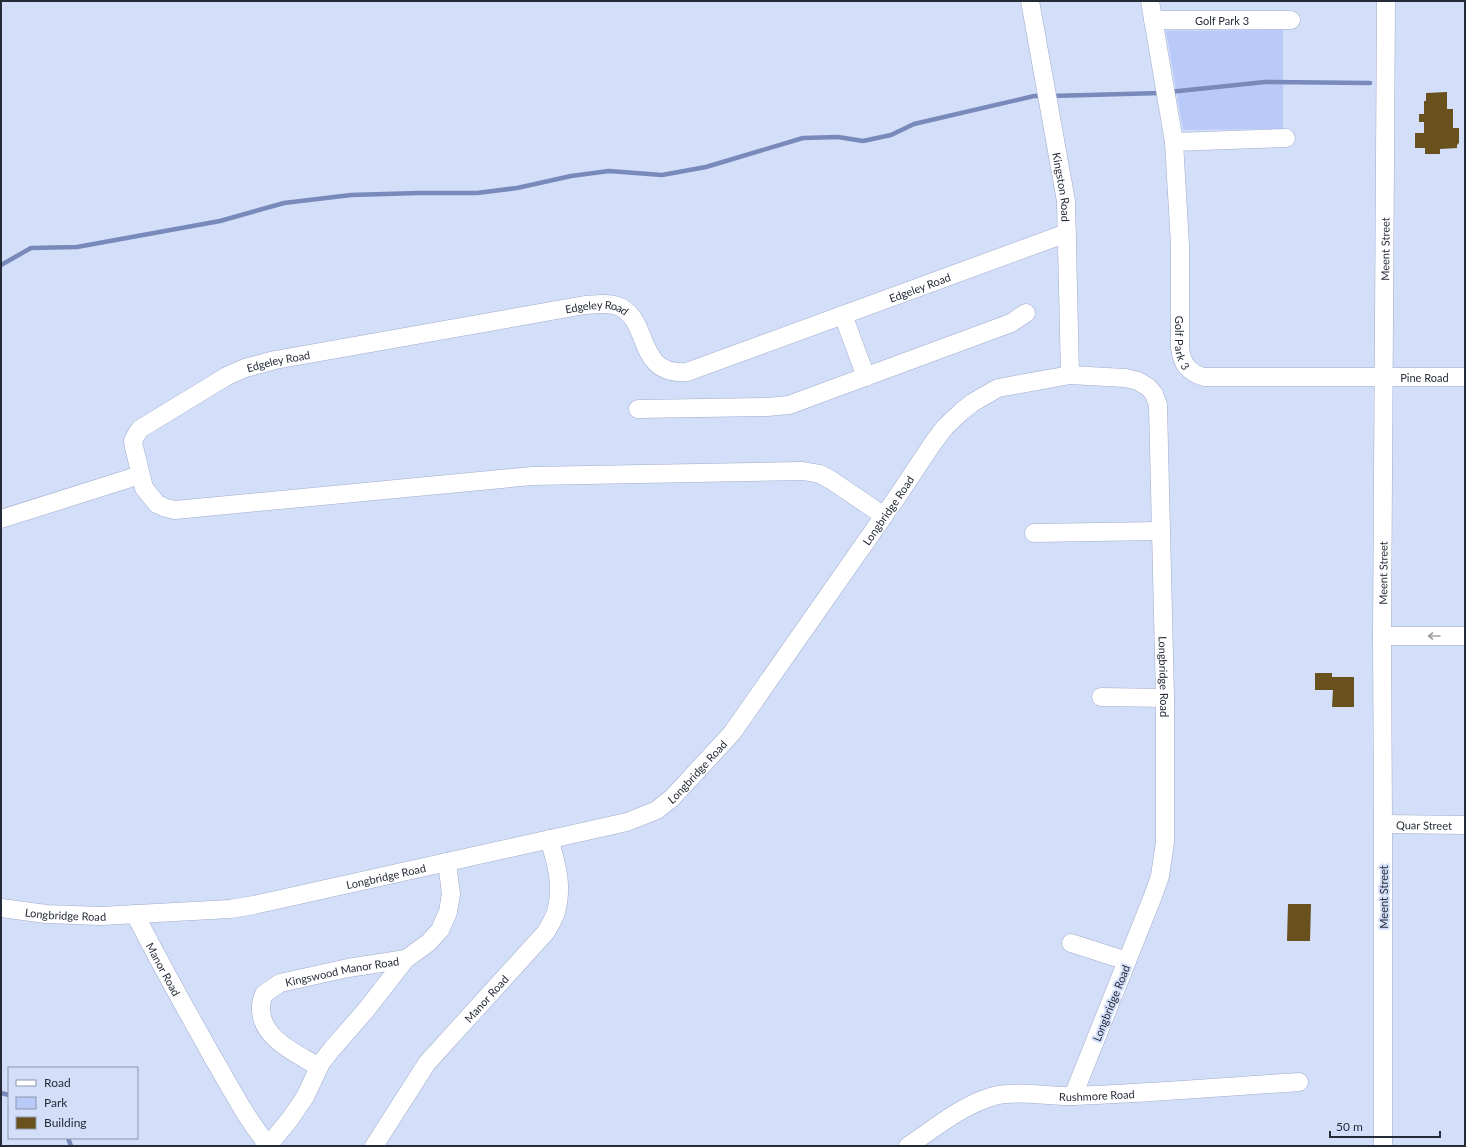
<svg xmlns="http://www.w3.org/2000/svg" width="1466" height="1147" viewBox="0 0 1466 1147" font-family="Lato,sans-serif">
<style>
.green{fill:#b9caf9}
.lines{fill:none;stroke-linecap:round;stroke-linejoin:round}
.stream{stroke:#798aba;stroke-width:4.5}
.building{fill:#68511d}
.minor-casing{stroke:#a0accd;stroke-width:19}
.minor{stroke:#fff;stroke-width:18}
.oneway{stroke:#9da0a5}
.labels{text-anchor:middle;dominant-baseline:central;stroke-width:4;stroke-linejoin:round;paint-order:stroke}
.street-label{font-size:11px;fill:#262b38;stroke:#d3def9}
</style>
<rect width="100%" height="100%" fill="#d3def9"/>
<path class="green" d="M 1283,30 L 1283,129 L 1183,130 L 1166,31 Z"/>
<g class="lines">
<path class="stream" d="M 1169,92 L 1265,82 L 1370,83
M 1051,96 L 1161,93
M 1,265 L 31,248 L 77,247 L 220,221 L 284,203 L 351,195 L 419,193 L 477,193 L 517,188 L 571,176 L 609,171 L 662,175 L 706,167 L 803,138 L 838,137 L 863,141 L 891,135 L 914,124 L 1034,96 L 1043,96
M 1,1093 L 9,1095
M 68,1138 L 71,1146"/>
</g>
<path class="building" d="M 1447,92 L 1447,109 L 1453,109 L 1453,128 L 1459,128 L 1459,143 L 1457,145 L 1457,148 L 1440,149 L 1440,154 L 1425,154 L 1425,148 L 1415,148 L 1415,133 L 1424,133 L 1424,122 L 1419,122 L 1419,114 L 1424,114 L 1424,101 L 1426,101 L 1426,93 Z
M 1315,673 L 1332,673 L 1332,677 L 1354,677 L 1354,707 L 1332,707 L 1333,690 L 1315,690 Z
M 1288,904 L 1311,904 L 1310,941 L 1287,941 Z"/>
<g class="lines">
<defs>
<g id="minor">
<path id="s1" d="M 1030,1 L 1066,201 L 1070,375"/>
<path id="s2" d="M 1150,1 L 1174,142 L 1180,245 L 1180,348 C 1182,364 1188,372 1204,377 L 1465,377"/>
<path id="s3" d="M 1153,20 L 1291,20"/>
<path d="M 1174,142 L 1286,138"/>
<path d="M 843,315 L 866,377"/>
<path d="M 638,409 L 767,407 L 789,405 L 1011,323 L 1026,313"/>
<path id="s4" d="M 884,516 L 831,480 L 820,474 L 803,471 L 532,476 L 175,510 L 166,508 L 157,504 L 144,488 L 134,447 L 133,441 L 136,435 L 140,429 L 158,418 L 227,376 L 245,368 L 275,360 L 585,305 C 597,304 611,302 622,308 C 650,324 637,376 687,372 L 1067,233"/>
<path d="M 1,519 L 140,475"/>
<path d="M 1034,533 L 1160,531"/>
<path d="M 1382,636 L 1465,636"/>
<path d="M 1101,697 L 1165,698"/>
<path id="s5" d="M 1383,824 L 1465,825"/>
<path id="s6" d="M 1,908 L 46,914 L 101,916 L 230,909 L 254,905 L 627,822 L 657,810 L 672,798 L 732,733 L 897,497 L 933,443 L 945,427 L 961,412 L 972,403 L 998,388 L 1070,375 L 1125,378 L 1138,381 L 1148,387 L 1154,394 L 1158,405 L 1165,698 L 1165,842 L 1160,876 L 1153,896 L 1073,1096"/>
<path id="s7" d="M 135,914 C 159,962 186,1009 212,1056 C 230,1086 246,1119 269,1146"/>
<path d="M 1071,943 L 1127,961"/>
<path id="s8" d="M 319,1067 C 296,1053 259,1038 261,1006 C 261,1002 263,997 264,994 L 280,983 L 348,968 L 406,959"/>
<path d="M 268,1146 L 290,1119 L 305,1097 L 321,1063 L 332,1049 L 366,1010 L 398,969 L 406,959 L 428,943 L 440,930 L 448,912 L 451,894 L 447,862"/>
<path id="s9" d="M 374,1146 L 427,1063 L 546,932 C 549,926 554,919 556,912 C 563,887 557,864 549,839"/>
<path id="s10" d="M 908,1146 C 935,1128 962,1105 994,1096 C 1019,1090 1050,1097 1075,1096 C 1150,1093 1224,1087 1299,1082"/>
<path id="s11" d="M 1383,1146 L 1383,824 L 1382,636 L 1386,1"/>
</g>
</defs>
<use href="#minor" class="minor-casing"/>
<use href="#minor" class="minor"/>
</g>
<defs><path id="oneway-shaft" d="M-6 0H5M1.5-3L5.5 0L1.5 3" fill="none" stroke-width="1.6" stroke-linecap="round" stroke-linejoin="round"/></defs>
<use class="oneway" href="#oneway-shaft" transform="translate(1434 636) rotate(-180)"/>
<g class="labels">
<g class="street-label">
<text stroke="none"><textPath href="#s3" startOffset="69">Golf Park 3</textPath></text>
<text stroke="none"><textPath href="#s1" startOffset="189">Kingston Road</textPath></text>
<text stroke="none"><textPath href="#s11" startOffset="897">Meent Street</textPath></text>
<text stroke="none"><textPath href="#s4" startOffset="1677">Edgeley Road</textPath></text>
<text stroke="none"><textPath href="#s4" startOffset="1305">Edgeley Road</textPath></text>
<text stroke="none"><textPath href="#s2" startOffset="344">Golf Park 3</textPath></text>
<text stroke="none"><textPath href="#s4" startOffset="981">Edgeley Road</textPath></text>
<text stroke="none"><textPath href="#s2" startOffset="610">Pine Road</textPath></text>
<text stroke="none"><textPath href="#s6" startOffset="1048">Longbridge Road</textPath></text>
<text stroke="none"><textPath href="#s11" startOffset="573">Meent Street</textPath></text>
<text stroke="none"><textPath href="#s6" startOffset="1661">Longbridge Road</textPath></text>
<text stroke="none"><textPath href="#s6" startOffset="724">Longbridge Road</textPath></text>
<text stroke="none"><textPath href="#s5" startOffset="41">Quar Street</textPath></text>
<text stroke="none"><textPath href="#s6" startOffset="389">Longbridge Road</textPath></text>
<text transform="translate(1383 897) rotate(-90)">Meent Street</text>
<text stroke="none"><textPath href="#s6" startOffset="65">Longbridge Road</textPath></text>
<text stroke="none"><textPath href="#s7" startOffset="62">Manor Road</textPath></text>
<text stroke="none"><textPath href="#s8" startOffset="184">Kingswood Manor Road</textPath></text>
<text stroke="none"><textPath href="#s9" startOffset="186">Manor Road</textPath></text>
<text transform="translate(1111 1003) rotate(-68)">Longbridge Road</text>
<text stroke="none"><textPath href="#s10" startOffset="203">Rushmore Road</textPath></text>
</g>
</g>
<rect width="1466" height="1147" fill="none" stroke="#262b38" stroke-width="4"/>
<rect x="8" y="1067" width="130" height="72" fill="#d3def9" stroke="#8e96ac"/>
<rect x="16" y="1080" width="20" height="6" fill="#ffffff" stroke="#8e96ac"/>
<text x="44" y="1087" font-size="12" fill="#262b38">Road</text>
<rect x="16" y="1097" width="20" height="12" fill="#b9caf9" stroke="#8e96ac"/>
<text x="44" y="1107" font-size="12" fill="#262b38">Park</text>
<rect x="16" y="1117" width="20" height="12" fill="#68511d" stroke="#8e96ac"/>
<text x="44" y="1127" font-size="12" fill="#262b38">Building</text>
<path d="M1330 1131v6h110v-6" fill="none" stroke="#262b38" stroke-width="2"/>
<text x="1336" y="1131" font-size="12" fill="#262b38" stroke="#d3def9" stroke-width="3" paint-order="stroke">50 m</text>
</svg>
